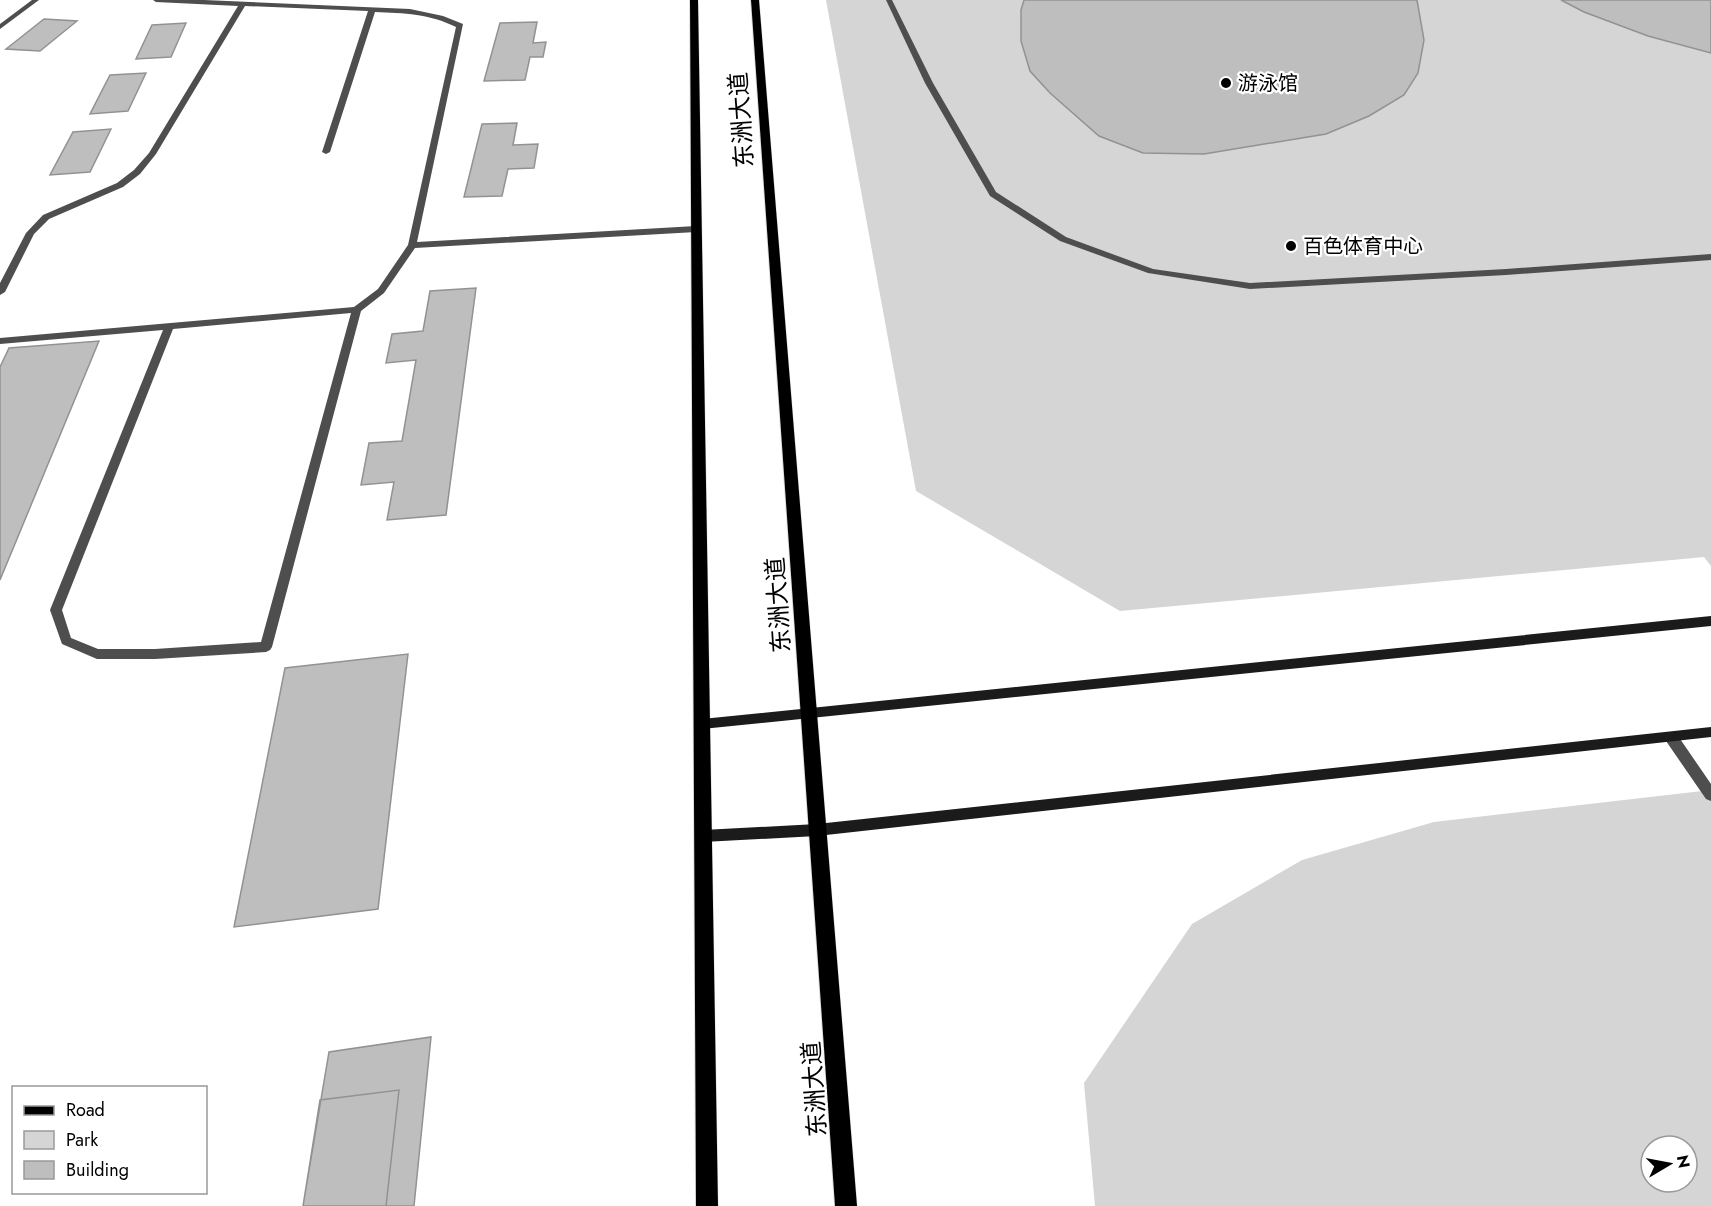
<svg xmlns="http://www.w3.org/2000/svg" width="1711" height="1206" viewBox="0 0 1711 1206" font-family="Jost,'Noto Sans SC',sans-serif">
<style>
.green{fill:#d5d5d5;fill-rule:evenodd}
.building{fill:#bebebe;stroke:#929292;stroke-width:1.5}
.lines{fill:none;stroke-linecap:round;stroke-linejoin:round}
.primary-casing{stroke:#dbdbdb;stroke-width:1}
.lane{fill:#4e4e4e;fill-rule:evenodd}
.secondary{fill:#1b1b1b;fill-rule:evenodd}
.primary{fill:#000;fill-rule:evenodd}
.poi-dot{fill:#000;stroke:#fff;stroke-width:2}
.labels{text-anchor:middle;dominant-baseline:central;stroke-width:4.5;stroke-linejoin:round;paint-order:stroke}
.far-poi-label{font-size:20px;fill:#000;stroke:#fff;text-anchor:start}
.street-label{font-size:24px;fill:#000;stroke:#fff}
</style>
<rect width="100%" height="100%" fill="#fff"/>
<path class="green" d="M 826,0 L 1711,0 L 1711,566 L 1704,557 L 1120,611 L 916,491 Z
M 1711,790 L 1711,1206 L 1095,1206 L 1084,1083 L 1192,924 L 1302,860 L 1434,822 ZM 1651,1146 L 1687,1146 L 1687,1182 L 1651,1182 Z"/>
<path class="building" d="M 1024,0 L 1417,0 L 1424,40 L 1418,73 L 1404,95 L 1369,116 L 1326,134 L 1204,154 L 1143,153 L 1099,136 L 1050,93 L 1030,71 L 1021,41 L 1021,10 Z
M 1561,0 L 1711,0 L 1711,53 L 1648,36 L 1584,12 Z
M 44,19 L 77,21 L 40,51 L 6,49 Z
M 537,22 L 533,43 L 546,42 L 543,57 L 530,57 L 525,80 L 484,81 L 500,23 Z
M 186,23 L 171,57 L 136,59 L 152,25 Z
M 146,73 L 128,111 L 90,114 L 110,75 Z
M 517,123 L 513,145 L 538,144 L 534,168 L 508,169 L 502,196 L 464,197 L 482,124 Z
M 111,129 L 90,172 L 50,175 L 73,132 Z
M 476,288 L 446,515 L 387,520 L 394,482 L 361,485 L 369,443 L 402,441 L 416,360 L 386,363 L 392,334 L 423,331 L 430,291 Z
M 99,341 L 0,580 L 0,367 L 9,348 Z
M 408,654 L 378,909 L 234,927 L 285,668 Z
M 431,1037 L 414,1206 L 303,1206 L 329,1052 Z
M 399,1090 L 386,1206 L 303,1206 L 320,1100 Z"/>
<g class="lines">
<defs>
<path id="primary" d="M 690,0 L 698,0 L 718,1206 L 696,1206 Z
M 751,0 L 759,0 L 857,1206 L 835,1206 Z"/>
</defs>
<use href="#primary" class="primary-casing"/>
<path class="lane" d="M 32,0 L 39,0 L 0,29 L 0,24 Z
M 153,0 L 204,0 L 410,9 L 443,16 L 463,24 L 417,242 L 696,226 L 700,229 L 696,232 L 415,248 L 384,293 L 361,311 L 272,647 L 270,650 L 266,652 L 155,659 L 97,659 L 62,644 L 50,610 L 163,330 L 0,344 L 0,338 L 354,307 L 378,289 L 408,245 L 456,27 C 430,14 404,13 375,12 L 330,152 L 326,154 L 322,152 L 368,11 L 245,6 L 156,154 L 140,174 L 123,187 L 49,219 L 34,234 L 5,292 L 0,295 L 0,283 L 26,233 L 43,215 L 117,183 L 134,170 L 149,153 L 238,6 L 156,2 ZM 351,313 L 261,642 L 155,649 L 98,649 L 71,638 L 62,610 L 173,329 Z
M 886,0 L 892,0 L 933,83 L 996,192 L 1066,237 L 1153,269 L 1250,283 L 1506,269 L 1711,254 L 1711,260 L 1506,275 L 1250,289 L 1148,273 L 1060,241 L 990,196 L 925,83 Z
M 1671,732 L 1676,733 L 1711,784 L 1711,801 L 1706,799 L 1666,741 L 1664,737 L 1666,733 Z"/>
<path class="secondary" d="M 1711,616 L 1711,626 L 702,729 L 697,728 L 695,724 L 697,720 L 702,719 Z
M 1711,727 L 1711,737 L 817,836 L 703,842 L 698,840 L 696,836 L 698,832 L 703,830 L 817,824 Z"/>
<use href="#primary" class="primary"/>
</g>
<g class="poi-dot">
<circle cx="1226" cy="83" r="6"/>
<circle cx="1291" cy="246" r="6"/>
</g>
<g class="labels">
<g class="far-poi-label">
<text x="1238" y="83">游泳馆</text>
<text x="1303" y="246">百色体育中心</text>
</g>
<g class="street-label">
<text transform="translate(741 120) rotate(-94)">东洲大道</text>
<text transform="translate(778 605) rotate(-94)">东洲大道</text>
<text transform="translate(814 1089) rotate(-94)">东洲大道</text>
</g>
</g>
<rect x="12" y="1086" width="195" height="108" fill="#ffffff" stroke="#999999" stroke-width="1.5"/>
<rect x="24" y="1106" width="30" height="9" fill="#000000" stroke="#999999" stroke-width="1.5"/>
<text x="66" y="1116" font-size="18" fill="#000000">Road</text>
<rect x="24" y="1131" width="30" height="18" fill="#d5d5d5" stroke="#999999" stroke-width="1.5"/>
<text x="66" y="1146" font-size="18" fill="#000000">Park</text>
<rect x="24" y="1161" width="30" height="18" fill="#bebebe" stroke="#999999" stroke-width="1.5"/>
<text x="66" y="1176" font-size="18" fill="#000000">Building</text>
<g transform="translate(1669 1164) rotate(80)"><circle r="28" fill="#ffffff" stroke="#999999" stroke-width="1.5"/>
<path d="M0-4.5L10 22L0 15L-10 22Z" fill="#000000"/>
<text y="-9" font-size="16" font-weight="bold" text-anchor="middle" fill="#000000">N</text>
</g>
</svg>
